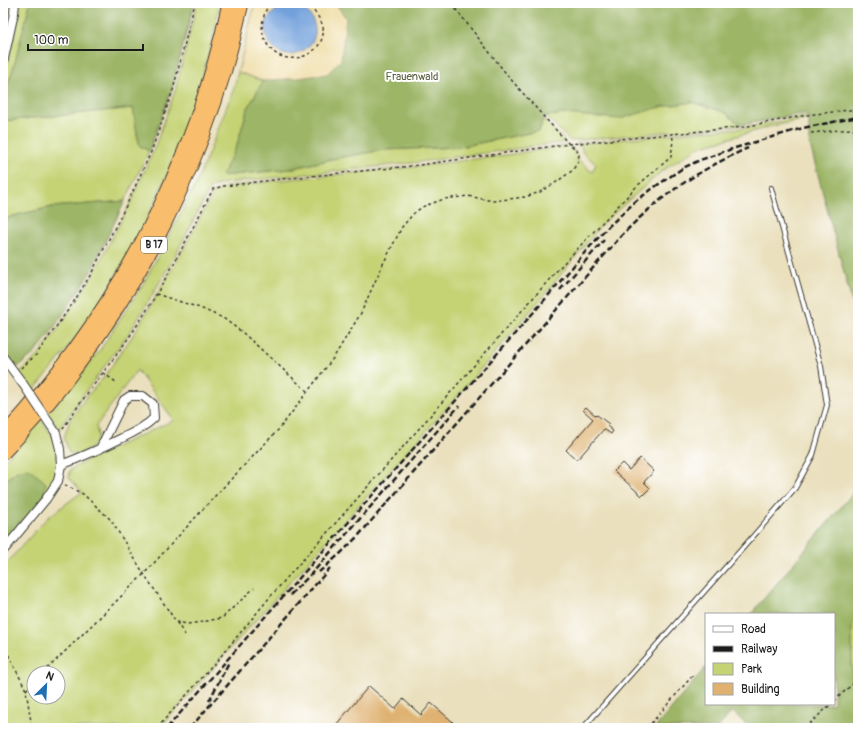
<svg xmlns="http://www.w3.org/2000/svg" width="861" height="731" viewBox="0 0 861 731" font-family="Pangolin,sans-serif">
<style>
.green{fill:#c5d375;stroke:#707848;fill-rule:evenodd}
.forest{fill:#9cb566;stroke:#5c6841}
.sand{fill:#eeda9e;stroke:#857b5d}
.water{fill:#72a0db;stroke:#475e7c}
.building{fill:#dfb272}
.lines{fill:none;stroke-linecap:round;stroke-linejoin:round}
.service-casing{stroke:#3b3934;stroke-width:6}
.minor-casing{stroke:#3b3934;stroke-width:10}
.trunk-casing{stroke:#3b3934;stroke-width:15}
.path{stroke:#3b3934;stroke-width:1.5;stroke-dasharray:3 3;stroke-linecap:butt}
.service{stroke:#fff;stroke-width:4}
.minor{stroke:#fff;stroke-width:8}
.trunk{stroke:#f9be6d;stroke-width:13}
.rail{stroke:#1c1c1c;stroke-width:2.5;stroke-dasharray:6 3;stroke-linecap:butt}
.minor-bridge-casing{stroke:#3b3934;stroke-width:10;stroke-linecap:butt}
.minor-bridge{stroke:#fff;stroke-width:8}
.labels{text-anchor:middle;dominant-baseline:central;stroke-width:4;stroke-linejoin:round;paint-order:stroke}
.shield{fill:#fff;stroke:#606060;stroke-width:1}
.shield-label{font-size:10px;font-weight:bold;fill:#1c1c1c}
.park-label{font-size:11px;fill:#575c3b;stroke:#fff}
</style>
<rect width="100%" height="100%" fill="#fff"/>
<filter id="ink" filterUnits="userSpaceOnUse"><feTurbulence type="fractalNoise" baseFrequency=".025" numOctaves="2"/><feDisplacementMap in="SourceGraphic" scale="8" xChannelSelector="R" yChannelSelector="G"/><feConvolveMatrix kernelMatrix="1 2 1 2 8 2 1 2 1" color-interpolation-filters="sRGB"/></filter>
<filter id="wash" filterUnits="userSpaceOnUse"><feTurbulence type="fractalNoise" baseFrequency=".012" numOctaves="4" result="noise"/><feDisplacementMap in="SourceGraphic" scale="16" xChannelSelector="R" yChannelSelector="G"/><feGaussianBlur stdDeviation="0.9" result="paint"/><feColorMatrix in="noise" values="0 0 0 0 0 0 0 0 0 0 0 0 0 0 0 0 0 1.4 0 .05"/><feComposite in="paint" operator="in"/></filter>
<g filter="url(#wash)">
<rect width="100%" height="100%" fill="#eae0bd"/>
<path class="green" d="M 3,3 L 11,3 L 3,43 Z
M 20,3 L 30,3 L 14,66 L 3,98 L 3,75 L 7,64 L 19,13 Z
M 197,3 L 220,3 C 213,37 205,70 194,103 C 189,122 181,141 173,160 C 139,244 92,324 32,392 L 19,373 L 38,356 L 52,337 L 74,304 L 93,275 L 130,203 L 153,152 L 175,91 Z
M 238,72 L 263,81 L 247,110 L 237,145 L 222,176 L 290,169 L 332,159 L 383,150 L 459,147 L 539,131 L 543,119 L 566,142 L 412,163 L 225,183 L 211,187 L 175,256 L 132,329 L 73,409 L 59,430 L 47,414 L 71,386 L 100,350 L 142,286 L 195,186 L 210,150 L 234,88 Z
M 692,102 L 724,112 L 741,125 L 570,141 L 546,116 L 564,114 L 660,107 Z
M 134,108 L 137,134 L 140,146 L 149,151 L 125,201 L 52,207 L 13,216 L 3,220 L 3,121 Z
M 808,116 L 809,119 L 772,126 L 699,147 L 663,170 L 603,223 L 550,288 L 456,398 L 227,652 L 160,728 L 3,728 L 3,567 L 47,518 L 82,492 L 69,478 L 70,470 L 87,460 L 174,420 L 137,370 L 96,426 L 98,435 L 97,441 L 90,449 L 78,455 L 69,453 L 64,438 L 70,419 L 87,396 L 104,377 L 135,332 L 181,253 L 213,193 L 226,187 L 281,180 L 413,167 L 513,154 L 568,145 C 575,151 578,152 577,161 L 581,162 L 592,172 L 596,164 L 583,153 L 581,147 L 577,144 L 699,131 L 745,128 ZM 34,673 L 58,673 L 58,697 L 34,697 Z
M 41,419 L 53,437 L 56,448 L 58,465 L 55,479 L 44,498 L 17,471 L 3,482 L 3,462 Z
M 858,618 L 858,728 L 852,728 L 852,625 Z"/>
<path class="forest" d="M 30,3 L 194,3 L 172,89 L 149,151 L 140,146 L 137,134 L 133,108 L 3,121 L 3,98 L 14,66 Z
M 335,3 L 858,3 L 858,325 L 809,141 L 809,119 L 806,113 L 741,125 L 724,112 L 692,102 L 660,107 L 620,119 L 564,114 L 546,116 L 543,119 L 539,131 L 459,147 L 383,150 L 332,159 L 290,169 L 222,176 L 237,145 L 247,110 L 263,81 L 298,78 L 326,74 L 346,18 Z
M 125,201 L 90,273 L 72,301 L 49,335 L 35,353 L 15,369 L 3,352 L 3,220 L 13,216 L 52,207 Z
M 29,468 L 46,483 L 44,498 L 3,545 L 3,482 L 17,471 Z
M 858,487 L 858,618 L 852,625 L 852,728 L 750,728 L 732,711 L 718,728 L 655,728 L 706,667 L 706,704 L 834,704 L 834,614 L 751,614 Z"/>
<path class="sand" d="M 255,3 L 335,3 L 346,18 L 341,60 L 327,74 L 298,78 L 263,81 L 238,72 Z"/>
<path class="water" d="M 285,3 L 305,3 C 305,4 304,8 305,9 C 306,11 308,12 309,14 C 313,19 316,26 315,34 C 314,41 309,47 303,51 C 276,69 244,23 284,6 Z"/>
<g id="blocks">
<path class="building" d="M 586,407 L 596,416 L 597,415 L 609,424 L 607,426 L 613,431 L 611,434 L 604,429 L 577,460 L 566,450 L 593,419 L 583,410 Z
M 640,458 L 654,471 L 644,482 L 650,488 L 642,496 L 614,471 L 622,463 L 629,470 Z
M 369,686 L 395,709 L 403,699 L 421,715 L 431,703 L 453,722 L 448,728 L 337,728 L 335,726 Z"/>
</g>
</g>
<g filter="url(#ink)">
<use href="#blocks" fill-opacity="0" stroke="#3b3934" stroke-width="1"/>
<g class="lines">
<defs>
<path id="service" d="M 583,728 L 749,541 L 795,488 L 813,455 L 827,405 L 821,366 L 771,188"/>
<path id="minor" d="M 3,63 L 14,13 L 15,3
M 3,357 L 23,384
M 61,465 C 82,457 102,448 122,438 C 133,433 145,427 154,418 L 153,404 L 143,396 L 130,396 L 124,400 L 100,449
M 3,551 L 46,499 L 58,481 L 61,465 L 60,449 L 56,433"/>
<path id="trunk" d="M 3,436 C 116,315 195,165 229,3
M 3,453 C 25,430 47,406 66,381 C 152,269 212,141 242,3"/>
</defs>
<use href="#service" class="service-casing"/>
<use href="#minor" class="minor-casing"/>
<use href="#trunk" class="trunk-casing"/>
<path class="path" d="M 269,3 C 262,18 259,30 267,44 C 284,72 327,55 323,27 C 321,18 312,10 308,3
M 811,133 L 850,129 L 858,131
M 156,294 L 200,308 L 223,318 L 242,332 L 308,392
M 21,368 L 36,355 L 73,303 L 91,274 L 128,202 L 151,152 L 173,90 L 195,3
M 103,373 L 116,382
M 63,429 C 84,395 111,364 134,330 C 164,285 188,237 213,189 L 224,186 L 281,179 L 412,166 L 569,144 L 743,127 L 807,115 L 858,109
M 65,485 L 83,494 L 111,520 L 144,574 L 185,635
M 176,622 L 187,624 L 202,622 L 222,618 L 254,588
M 3,644 L 26,690 L 32,728
M 43,673 L 144,574 L 215,496 L 280,428 L 334,357 L 361,313 L 382,266 L 402,227 L 413,214 L 422,207 L 444,199 L 468,196 L 493,201 L 525,197 L 540,192 L 555,183 L 573,170 L 578,161 L 579,155 L 577,150 L 569,144 L 544,117 L 508,76 L 451,3
M 26,690 L 34,682
M 834,701 L 858,679
M 157,728 L 216,662 L 270,597 L 402,448 L 561,266 L 637,186 L 671,157 L 673,140 L 672,133
M 647,728 L 694,674
M 805,728 L 831,704"/>
<use href="#service" class="service"/>
<use href="#minor" class="minor"/>
<use href="#trunk" class="trunk"/>
<path class="rail" d="M 560,290 L 604,240
M 319,572 L 341,553 L 358,536 L 622,235 C 661,195 697,171 748,148
M 290,595 L 314,571 L 459,406
M 209,701 L 229,662
M 167,728 L 541,304 L 586,251 L 610,225 L 636,201 L 656,186 L 683,168 L 700,160 L 735,148 L 803,128 L 858,117
M 190,728 L 330,568"/>
<defs>
<path id="minor-bridge" d="M 23,384 L 56,433"/>
</defs>
<use href="#minor-bridge" class="minor-bridge-casing"/>
<use href="#minor-bridge" class="minor-bridge"/>
</g>
</g>
<g class="labels">
<rect class="shield" x="141" y="237" width="26" height="16" rx="3"/>
<g class="shield-label">
<text x="154" y="245">B 17</text>
</g>
<g class="park-label">
<text x="412" y="76">Frauenwald</text>
</g>
</g>
<rect width="861" height="731" fill="none" stroke="#fff" stroke-width="16"/>
<rect x="705" y="613" width="130" height="92" fill="#ffffff" stroke="#a4a4a4"/>
<rect x="713" y="626" width="20" height="6" fill="#ffffff" stroke="#a4a4a4"/>
<text x="741" y="633" font-size="12" fill="#1c1c1c">Road</text>
<rect x="713" y="646" width="20" height="6" fill="#1c1c1c" stroke="#a4a4a4"/>
<text x="741" y="653" font-size="12" fill="#1c1c1c">Railway</text>
<rect x="713" y="663" width="20" height="12" fill="#c5d375" stroke="#a4a4a4"/>
<text x="741" y="673" font-size="12" fill="#1c1c1c">Park</text>
<rect x="713" y="683" width="20" height="12" fill="#dfb272" stroke="#a4a4a4"/>
<text x="741" y="693" font-size="12" fill="#1c1c1c">Building</text>
<g transform="translate(46 685) rotate(24)"><circle r="19" fill="#ffffff" stroke="#a4a4a4"/>
<path d="M0-3L7 15L0 10L-7 15Z" fill="#1f6fb2"/>
<text y="-6" font-size="11" font-weight="bold" text-anchor="middle" fill="#1c1c1c">N</text>
</g>
<path d="M28 44v6h115v-6" fill="none" stroke="#1c1c1c" stroke-width="2"/>
<text x="34" y="44" font-size="12" fill="#1c1c1c" stroke="#ffffff" stroke-width="3" paint-order="stroke">100 m</text>
</svg>
